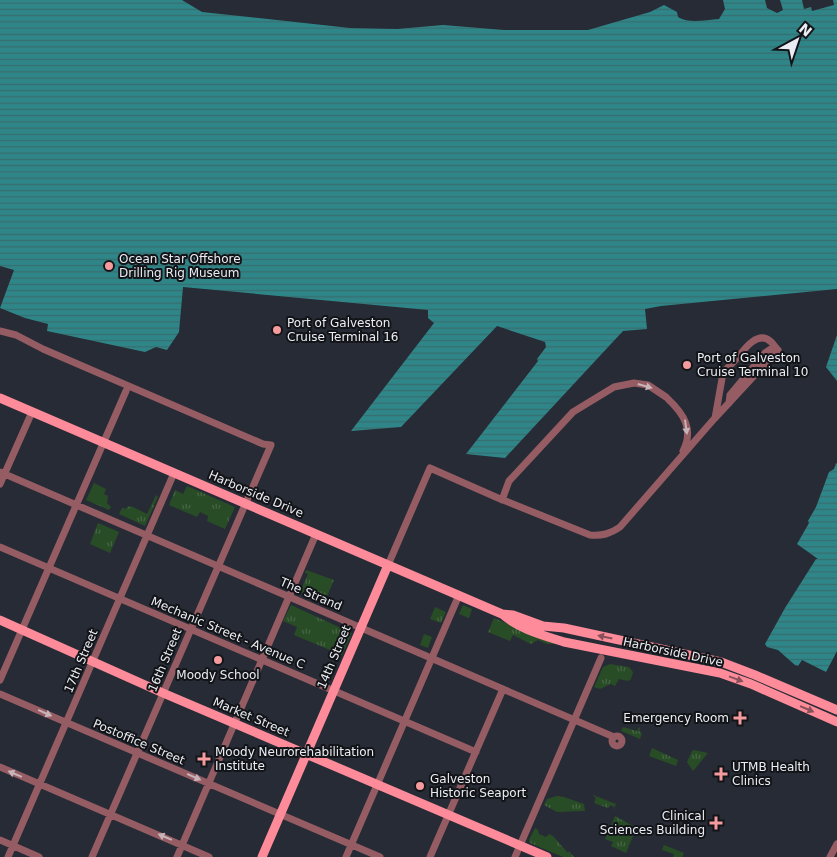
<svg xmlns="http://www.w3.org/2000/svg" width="837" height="857" viewBox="0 0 837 857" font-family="'DejaVu Sans',sans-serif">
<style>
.grass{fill:url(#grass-tufts)}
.water{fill:url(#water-rules)}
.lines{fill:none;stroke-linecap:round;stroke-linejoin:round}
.minor{stroke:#955d63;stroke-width:7}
.major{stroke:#fd8b9a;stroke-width:9}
.oneway{fill:#c8b3b9}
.oneway2{fill:#885059}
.poi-dot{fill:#f59b9e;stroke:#121418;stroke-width:2}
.labels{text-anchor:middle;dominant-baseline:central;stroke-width:4;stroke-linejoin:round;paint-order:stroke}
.poi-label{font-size:12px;fill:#eaedf3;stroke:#121418;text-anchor:start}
.street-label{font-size:12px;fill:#eaedf3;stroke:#121418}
</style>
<defs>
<pattern id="grass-tufts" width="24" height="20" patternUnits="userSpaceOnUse" patternTransform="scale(1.25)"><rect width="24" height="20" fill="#284c25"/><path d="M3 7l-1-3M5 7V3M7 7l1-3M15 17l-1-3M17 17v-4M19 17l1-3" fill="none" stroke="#476645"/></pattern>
<pattern id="water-rules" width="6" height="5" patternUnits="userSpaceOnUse" patternTransform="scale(1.25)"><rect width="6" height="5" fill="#2f8688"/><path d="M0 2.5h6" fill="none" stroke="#386d6f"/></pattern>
</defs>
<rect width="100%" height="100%" fill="#272b35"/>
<path class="grass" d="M 94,483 L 106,489 L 104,494 L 108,496 L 107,503 L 111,507 L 109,510 L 86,500 Z
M 187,486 L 235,507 L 225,529 L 207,521 L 208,516 L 200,512 L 197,517 L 169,505 L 175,490 L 183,494 Z
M 156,495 L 158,497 L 145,526 L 119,514 L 122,508 L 126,509 L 128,506 L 130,507 L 131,506 L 147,514 Z
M 98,523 L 119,532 L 110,553 L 90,544 Z
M 306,570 L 334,580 L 324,603 L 300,592 L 308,574 L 305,573 Z
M 291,605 L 352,633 L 342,655 L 294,635 L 297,627 L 283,621 Z
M 463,605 L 472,609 L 469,618 L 459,614 Z
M 435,607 L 446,612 L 441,623 L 430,619 Z
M 494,618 L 556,644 L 547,644 L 538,640 L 531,644 L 513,635 L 510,641 L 488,632 Z
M 424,634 L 432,637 L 428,648 L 420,645 Z
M 610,664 L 629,667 L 633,672 L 631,679 L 628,681 L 619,679 L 615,686 L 611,684 L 600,689 L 594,687 L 603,667 Z
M 623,727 L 637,731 L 639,727 L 640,728 L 639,731 L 642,733 L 640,739 L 621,731 Z
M 652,748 L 678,760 L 676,766 L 649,756 Z
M 694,750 L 708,753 L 693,771 L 687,762 L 692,751 Z
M 593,795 L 616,804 L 613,811 L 614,807 L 610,805 L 608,808 L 594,803 L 596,798 Z
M 557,796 L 564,797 L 584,804 L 585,811 L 557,812 L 544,805 L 547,799 Z
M 615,816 L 633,826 L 635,831 L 626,853 L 611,846 L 613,842 L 605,839 Z
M 535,828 L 538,830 L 539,834 L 546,837 L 549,834 L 553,836 L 568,853 L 569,851 L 574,857 L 563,857 L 530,843 L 529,840 Z
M 664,845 L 684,853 L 682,857 L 673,857 L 674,854 L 662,850 Z"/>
<path class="water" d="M 0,0 L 182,0 L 202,12 L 350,28 L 397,29 L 443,25 L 504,30 L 588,30 L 650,12 L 664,5 L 677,12 L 678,17 C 689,24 706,20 719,19 L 725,9 L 723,0 L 765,0 L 767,8 L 777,13 L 783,10 L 780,0 L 802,0 L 804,9 L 811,7 L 812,11 L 834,5 L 833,0 L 837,0 L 837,289 L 661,306 L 645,309 L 647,329 L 623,331 L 505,458 L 466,454 L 538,361 L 537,359 L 546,347 L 545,342 L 497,326 L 401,427 L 351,431 L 434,323 L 428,318 L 428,310 L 183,287 L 179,332 L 167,350 L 156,347 L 145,352 L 47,331 L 48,324 L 25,318 L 0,308 L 14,270 L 0,266 Z
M 837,335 L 837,381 L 826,367 Z
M 836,463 L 837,464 L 837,651 L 826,672 L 802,660 L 798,666 L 795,665 L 778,650 L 767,647 L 765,644 L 785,608 L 816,559 L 818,559 L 797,544 L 809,523 L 808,521 L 816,507 L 829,472 L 834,469 Z"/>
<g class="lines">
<path class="minor" d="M 0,331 L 16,335 L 43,349 L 263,444 L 271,445 L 92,857
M 668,399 C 684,414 694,430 683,451
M 729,403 L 730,395 L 765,353 L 774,347
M 715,418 L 723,373 L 736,359
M 0,472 L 614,737
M 0,484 L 32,412
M 502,500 L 509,481 L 573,412 L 614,387 L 634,383 L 648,385 L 666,397
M 0,547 L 476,752
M 388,565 L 430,468 L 498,498 L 590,535 C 602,536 610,534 620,527 L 714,419 L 778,350 C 775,347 773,343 770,341 C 758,331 745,348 739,356
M 0,680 L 126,391
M 0,694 L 380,857
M612 741a5 5 0 1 1 10 0a5 5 0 1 1-10 0Z
M 0,767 L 209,857
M 0,840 L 39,857
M 8,857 L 174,473
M 177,857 L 316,534
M 346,857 L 459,595
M 430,857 L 503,689
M 515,857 L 601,658
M 830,857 L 837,844"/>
<path class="major" d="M 0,398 L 502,614 L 513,615 L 543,626 L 564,628 L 721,662 L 755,675 L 837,710
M 502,614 C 519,629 542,635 564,642 L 720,673 L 751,684 L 837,722
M 0,620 L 163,693 L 547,857
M 262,857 L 388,565"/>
</g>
<defs><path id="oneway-solid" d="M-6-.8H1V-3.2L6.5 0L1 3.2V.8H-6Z" transform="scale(1.25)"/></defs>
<g class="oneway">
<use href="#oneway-solid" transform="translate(645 386) rotate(16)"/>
<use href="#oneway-solid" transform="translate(686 427) rotate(82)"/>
<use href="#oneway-solid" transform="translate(45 713) rotate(24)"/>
<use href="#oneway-solid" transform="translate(15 774) rotate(-157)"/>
<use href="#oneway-solid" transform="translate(194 777) rotate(24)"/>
<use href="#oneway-solid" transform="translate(165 837) rotate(-157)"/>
</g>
<g class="oneway2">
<use href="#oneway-solid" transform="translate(605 637) rotate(-168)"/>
<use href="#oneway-solid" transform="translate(736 679) rotate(20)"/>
<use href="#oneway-solid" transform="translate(807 709) rotate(23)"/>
</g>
<g class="poi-dot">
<circle cx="109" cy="266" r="5"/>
<circle cx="277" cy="330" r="5"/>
<circle cx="687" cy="365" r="5"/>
<circle cx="218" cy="660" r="5"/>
<path d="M737.5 710.5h5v5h5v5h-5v5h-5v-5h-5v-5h5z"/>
<path d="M201.5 751.5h5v5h5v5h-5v5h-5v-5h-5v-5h5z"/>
<path d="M718.5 766.5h5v5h5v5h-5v5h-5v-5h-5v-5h5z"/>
<circle cx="420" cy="786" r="5"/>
<path d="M713.5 815.5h5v5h5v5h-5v5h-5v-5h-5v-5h5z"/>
</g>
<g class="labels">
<g class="poi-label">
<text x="119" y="259">Ocean Star Offshore<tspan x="119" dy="14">Drilling Rig Museum</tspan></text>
<text x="287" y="323">Port of Galveston<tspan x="287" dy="14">Cruise Terminal 16</tspan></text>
<text x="697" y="358">Port of Galveston<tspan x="697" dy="14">Cruise Terminal 10</tspan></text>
<text x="218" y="675" text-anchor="middle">Moody School</text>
<text x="729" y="718" text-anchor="end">Emergency Room</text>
<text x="215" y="752">Moody Neurorehabilitation<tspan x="215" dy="14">Institute</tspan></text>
<text x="732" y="767">UTMB Health<tspan x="732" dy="14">Clinics</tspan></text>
<text x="430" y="779">Galveston<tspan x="430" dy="14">Historic Seaport</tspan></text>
<text x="705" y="816" text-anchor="end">Clinical<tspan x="705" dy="14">Sciences Building</tspan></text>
</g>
<g class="street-label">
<text transform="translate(256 494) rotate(23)">Harborside Drive</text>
<text transform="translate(311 594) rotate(23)">The Strand</text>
<text transform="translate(228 633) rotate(23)">Mechanic Street - Avenue C</text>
<text transform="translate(673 652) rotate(12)">Harborside Drive</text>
<text transform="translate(334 657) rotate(-67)">14th Street</text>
<text transform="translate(165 660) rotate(-67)">16th Street</text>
<text transform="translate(81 661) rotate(-67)">17th Street</text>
<text transform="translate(251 717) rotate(23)">Market Street</text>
<text transform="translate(139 742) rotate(23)">Postoffice Street</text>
</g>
</g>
<g transform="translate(797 40) rotate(40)" stroke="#121418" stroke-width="4" paint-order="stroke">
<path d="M0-4L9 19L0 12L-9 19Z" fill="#eaedf3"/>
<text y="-8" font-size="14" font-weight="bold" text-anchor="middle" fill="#eaedf3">N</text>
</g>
</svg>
